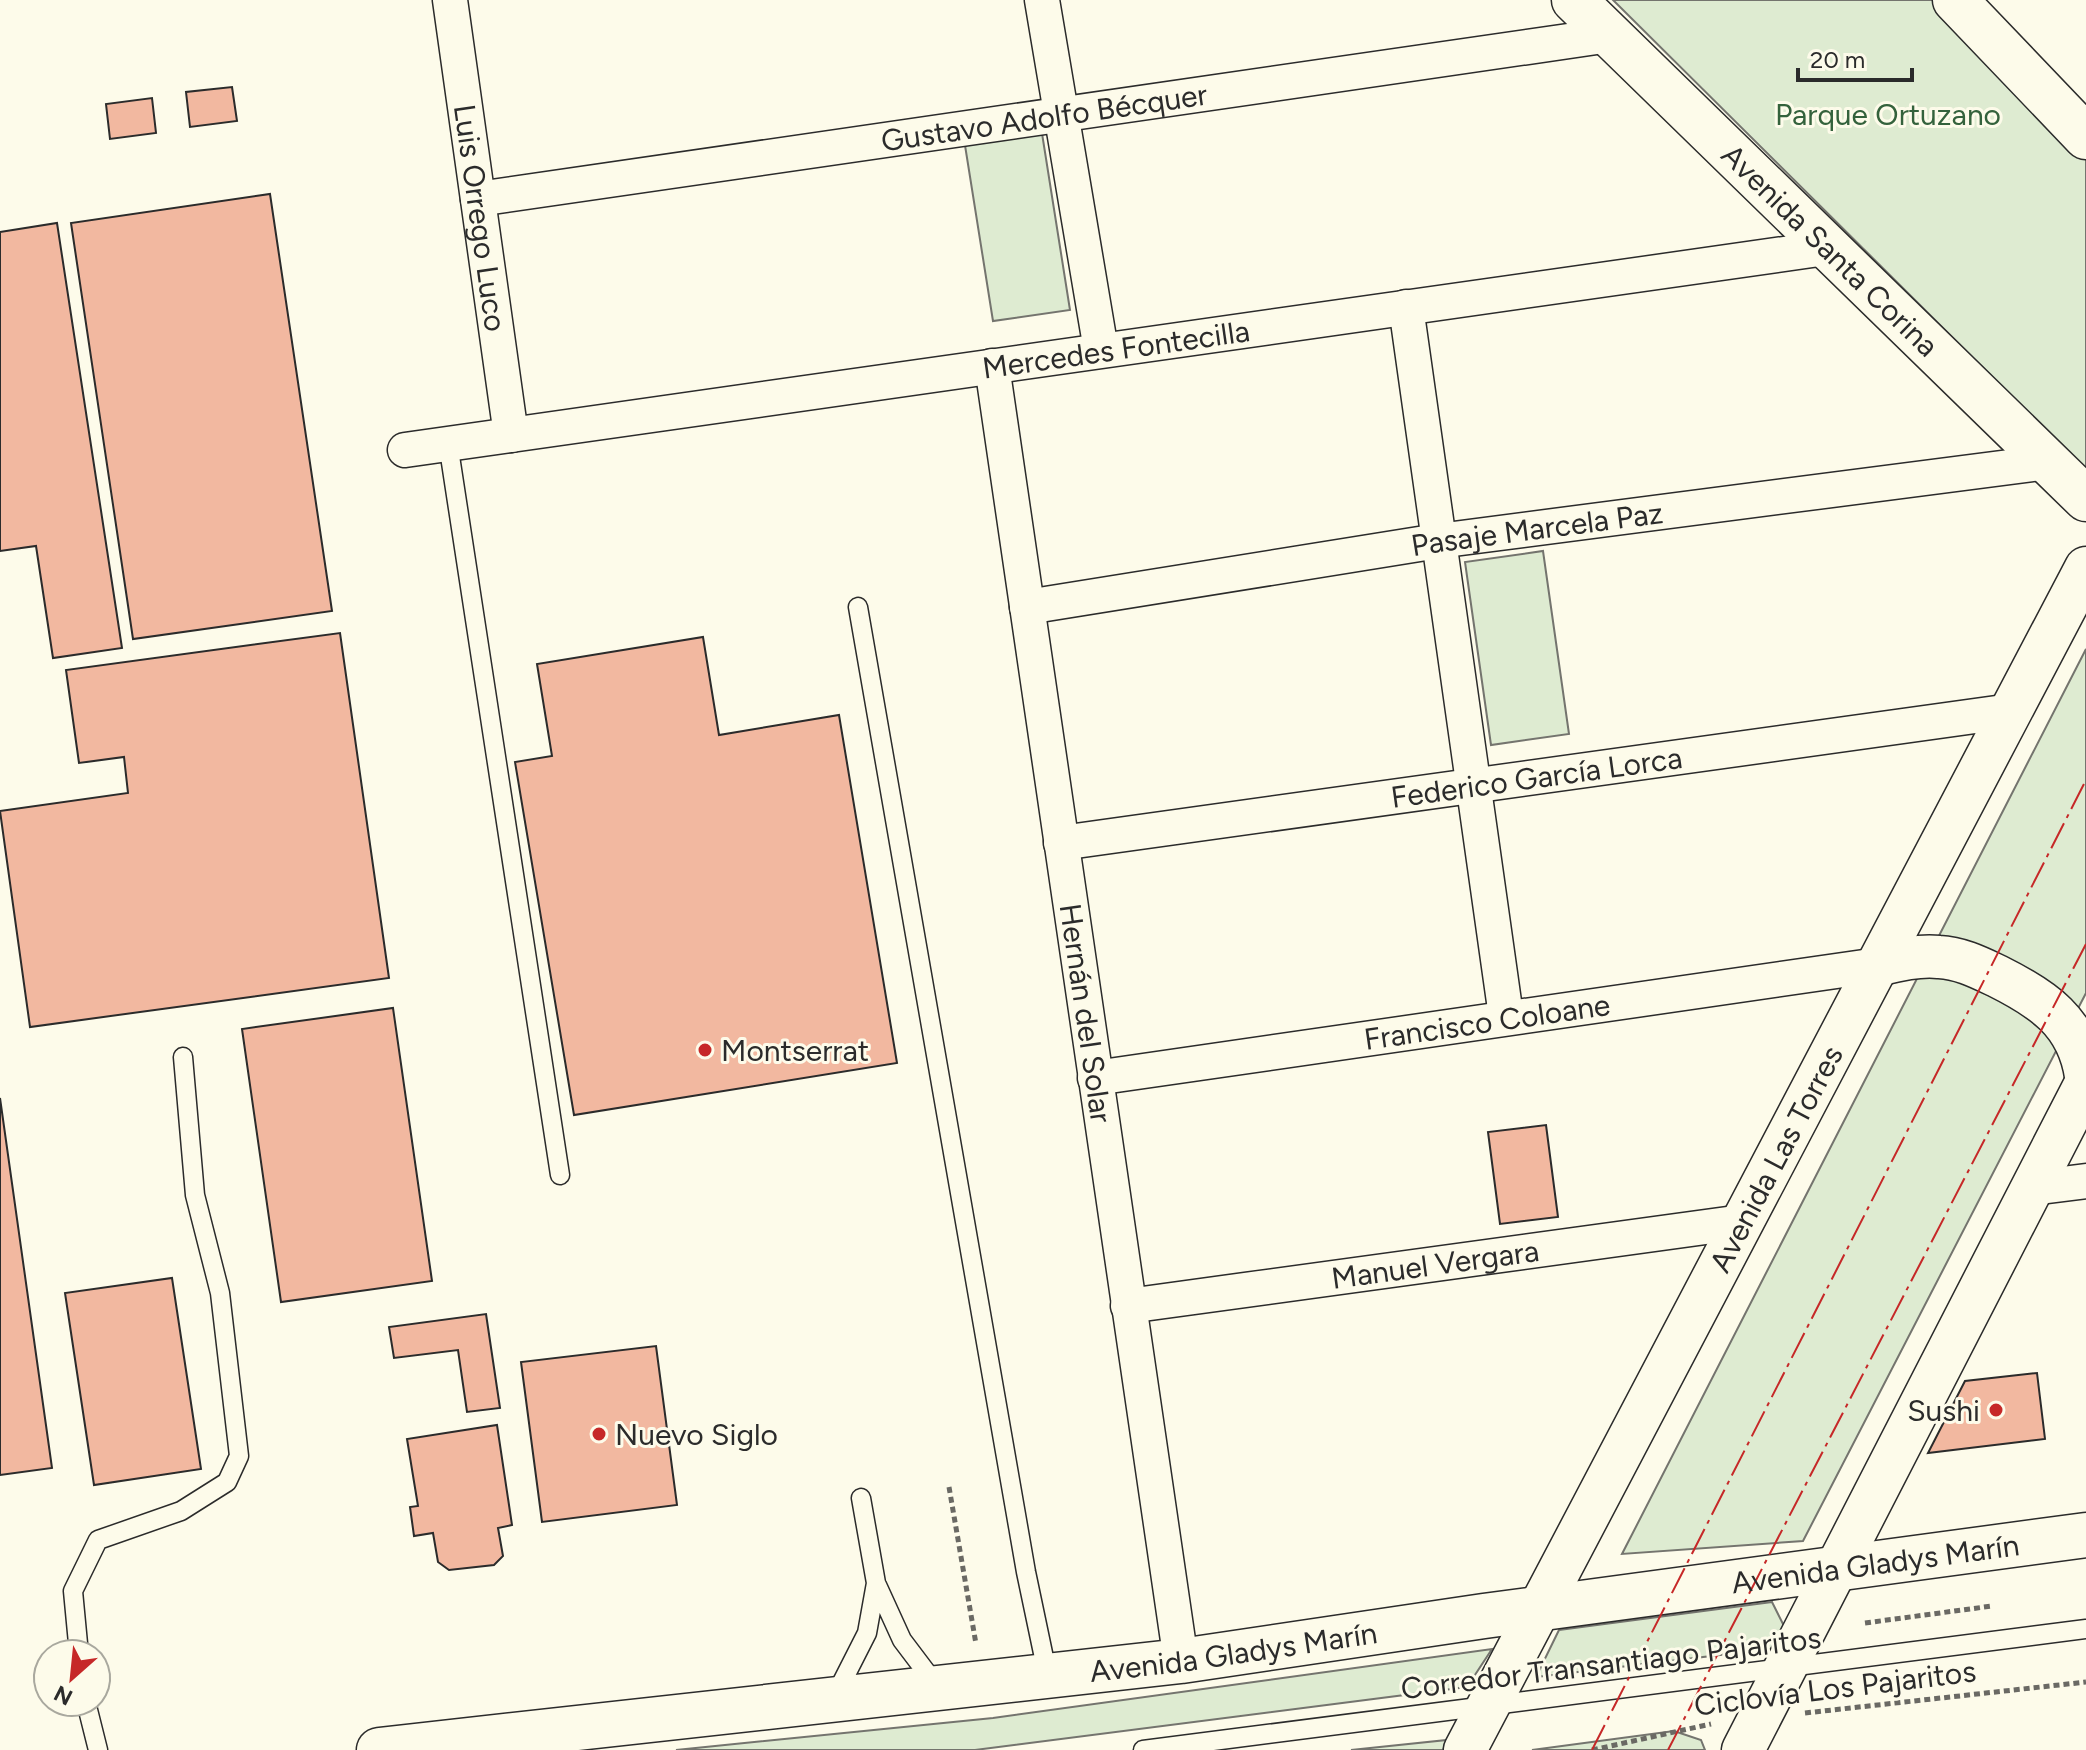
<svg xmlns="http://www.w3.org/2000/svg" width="2086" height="1750" viewBox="0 0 2086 1750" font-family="Figtree,sans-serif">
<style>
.green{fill:#deebd1;stroke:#74746e;stroke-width:2}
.building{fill:#f2b8a0;stroke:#2b2b2b;stroke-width:2}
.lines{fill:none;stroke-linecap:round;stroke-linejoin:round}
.service-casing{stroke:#2b2b2b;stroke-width:21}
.minor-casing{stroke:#2b2b2b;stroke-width:37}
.tertiary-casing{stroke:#2b2b2b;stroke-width:45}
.secondary-casing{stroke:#2b2b2b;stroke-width:47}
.primary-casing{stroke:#2b2b2b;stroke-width:47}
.path{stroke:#6a6964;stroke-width:5;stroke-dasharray:6 4;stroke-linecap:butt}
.service{stroke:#fdfbea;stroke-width:18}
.minor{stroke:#fdfbea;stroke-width:34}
.tertiary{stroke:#fdfbea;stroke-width:42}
.secondary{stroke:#fdfbea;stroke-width:44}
.primary{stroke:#fdfbea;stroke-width:44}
.power{stroke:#c62828;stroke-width:2;stroke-dasharray:28 6 4 6;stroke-linecap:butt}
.poi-dot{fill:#c62828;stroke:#fdfbea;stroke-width:3}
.labels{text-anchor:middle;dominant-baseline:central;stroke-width:6;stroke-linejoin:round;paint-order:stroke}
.park-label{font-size:30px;fill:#34623c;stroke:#fdfbea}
.street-label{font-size:30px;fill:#2b2b2b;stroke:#fdfbea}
.poi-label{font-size:30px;fill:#2b2b2b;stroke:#fdfbea;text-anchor:start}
</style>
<rect width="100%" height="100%" fill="#fdfbea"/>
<path class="green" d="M 1613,0 L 1936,0 L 2086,157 L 2086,470 Z
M 1041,127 L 1070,310 L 993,321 L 964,139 Z
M 1543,551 L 1569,734 L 1491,745 L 1465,562 Z
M 2086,649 L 2086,993 L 1803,1541 L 1622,1554 Z
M 1772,1602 L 1786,1630 L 1778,1648 L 1536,1677 L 1559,1630 Z
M 1492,1649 L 1467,1687 L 975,1750 L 676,1750 L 993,1718 Z
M 1674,1731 L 1701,1740 L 1705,1750 L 1532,1750 Z
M 1447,1740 L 1443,1750 L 1351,1750 Z"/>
<path class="building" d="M 232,87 L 237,121 L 190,127 L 186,92 Z
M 152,98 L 156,133 L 110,139 L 106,104 Z
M 270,194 L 332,611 L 133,639 L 71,223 Z
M 57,223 L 122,648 L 53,658 L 36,546 L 0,551 L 0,232 Z
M 340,633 L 389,978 L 30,1027 L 0,811 L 128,793 L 124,757 L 79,763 L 66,670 Z
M 703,637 L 719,735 L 839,715 L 897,1063 L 574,1115 L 515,762 L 552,756 L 537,664 Z
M 393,1008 L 432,1281 L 281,1302 L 242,1029 Z
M 0,1098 L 52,1468 L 0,1475 Z
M 1546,1125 L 1558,1217 L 1500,1224 L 1488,1132 Z
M 172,1278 L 201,1469 L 94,1485 L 65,1293 Z
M 486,1314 L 500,1408 L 467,1412 L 458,1350 L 394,1358 L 389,1327 Z
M 656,1346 L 677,1505 L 542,1522 L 521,1362 Z
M 2037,1373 L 2045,1439 L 1928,1453 L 1965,1381 Z
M 497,1425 L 512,1525 L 498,1528 L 503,1556 L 494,1565 L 449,1570 L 438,1562 L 433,1533 L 414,1536 L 410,1507 L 418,1506 L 407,1439 Z"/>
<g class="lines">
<defs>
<path id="service" d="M 448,443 L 560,1175
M 858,607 L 1026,1572 L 1048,1677
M 861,1498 L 876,1583 L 902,1640 L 936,1685
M 79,1654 L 73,1591 L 98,1540 L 181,1511 L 227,1482 L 239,1456 L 220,1293 L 195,1195 L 183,1057
M 835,1696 L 867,1633 L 876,1583
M 86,1702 L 98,1750
M 1143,1750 L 2086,1629"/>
<g id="minor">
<path id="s1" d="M 450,0 L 511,435"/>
<path d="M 1042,0 L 1101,350"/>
<path id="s2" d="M 478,199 L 1610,35"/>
<path d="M 1406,307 L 1506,1016"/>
<path id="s3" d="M 992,366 L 1181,1661"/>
<path id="s4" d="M 405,450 L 1826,248"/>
<path id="s5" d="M 1027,607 L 1438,541 L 2048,462"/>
<path id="s6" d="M 1061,843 L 2011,711"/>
<path id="s7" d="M 1095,1078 L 1878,965"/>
<path d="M 2032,1188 L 2086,1181"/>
<path id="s8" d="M 1128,1306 L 1742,1222"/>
</g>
<g id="tertiary">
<path d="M 1878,965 C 1898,960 1918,955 1939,957 C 1960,958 1978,967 1997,976 C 2043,999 2078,1022 2086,1076"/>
<path id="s9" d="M 1465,1750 L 2086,568"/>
<path d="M 1743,1750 L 2086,1083"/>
</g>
<g id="secondary">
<path id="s10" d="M 1574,0 L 2086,499"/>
<path d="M 1955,0 L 2086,137"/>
</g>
<g id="primary">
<path id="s11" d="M 379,1750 L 1181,1661 L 1484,1616 L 2086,1535"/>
</g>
</defs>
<use href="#service" class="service-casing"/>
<use href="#minor" class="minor-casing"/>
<use href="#tertiary" class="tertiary-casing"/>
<use href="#secondary" class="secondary-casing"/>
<use href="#primary" class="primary-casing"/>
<path class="path" d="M 949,1487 L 976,1644
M 1865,1623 L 1992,1606
M 1805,1713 L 2086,1682
M 1592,1750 L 1711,1724"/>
<use href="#service" class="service"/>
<use href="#minor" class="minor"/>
<use href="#tertiary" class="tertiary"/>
<use href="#secondary" class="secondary"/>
<use href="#primary" class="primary"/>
<path class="power" d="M 1592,1750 L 2086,780
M 1668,1750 L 2086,944"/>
</g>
<g class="poi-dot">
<circle cx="705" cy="1050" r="8"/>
<circle cx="1996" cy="1410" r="8"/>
<circle cx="599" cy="1434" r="8"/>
</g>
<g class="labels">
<g class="park-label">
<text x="1888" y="114">Parque Ortuzano</text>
</g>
<g class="street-label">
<text stroke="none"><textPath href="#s2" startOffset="572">Gustavo Adolfo Bécquer</textPath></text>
<text stroke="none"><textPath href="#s1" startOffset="220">Luis Orrego Luco</textPath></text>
<text stroke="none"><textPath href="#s10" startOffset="358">Avenida Santa Corina</textPath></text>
<text stroke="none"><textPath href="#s4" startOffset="718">Mercedes Fontecilla</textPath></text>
<text stroke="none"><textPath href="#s5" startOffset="516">Pasaje Marcela Paz</textPath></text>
<text stroke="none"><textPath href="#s6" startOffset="480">Federico García Lorca</textPath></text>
<text stroke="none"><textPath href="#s3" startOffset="654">Hernán del Solar</textPath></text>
<text stroke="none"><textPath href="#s7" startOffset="396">Francisco Coloane</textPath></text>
<text stroke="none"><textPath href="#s9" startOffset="668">Avenida Las Torres</textPath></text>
<text stroke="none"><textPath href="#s8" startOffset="310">Manuel Vergara</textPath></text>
<text stroke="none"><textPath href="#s11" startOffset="1508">Avenida Gladys Marín</textPath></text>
<text stroke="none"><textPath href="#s11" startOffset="860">Avenida Gladys Marín</textPath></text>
<text transform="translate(1611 1663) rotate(-7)">Corredor Transantiago Pajaritos</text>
<text transform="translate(1835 1688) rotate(-7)">Ciclovía Los Pajaritos</text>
</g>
<g class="poi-label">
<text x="721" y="1050">Montserrat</text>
<text x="1980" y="1410" text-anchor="end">Sushi</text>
<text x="615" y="1434">Nuevo Siglo</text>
</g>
</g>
<g transform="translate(72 1678) rotate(207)"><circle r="38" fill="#fdfbea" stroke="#a9a89e" stroke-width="2"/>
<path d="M0-6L14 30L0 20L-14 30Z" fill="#c62828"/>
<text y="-12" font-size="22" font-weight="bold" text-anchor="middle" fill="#2b2b2b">N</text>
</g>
<path d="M1798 68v12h114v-12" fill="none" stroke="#2b2b2b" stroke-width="4"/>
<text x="1810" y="68" font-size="24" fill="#2b2b2b" stroke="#fdfbea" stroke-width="6" paint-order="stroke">20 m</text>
</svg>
